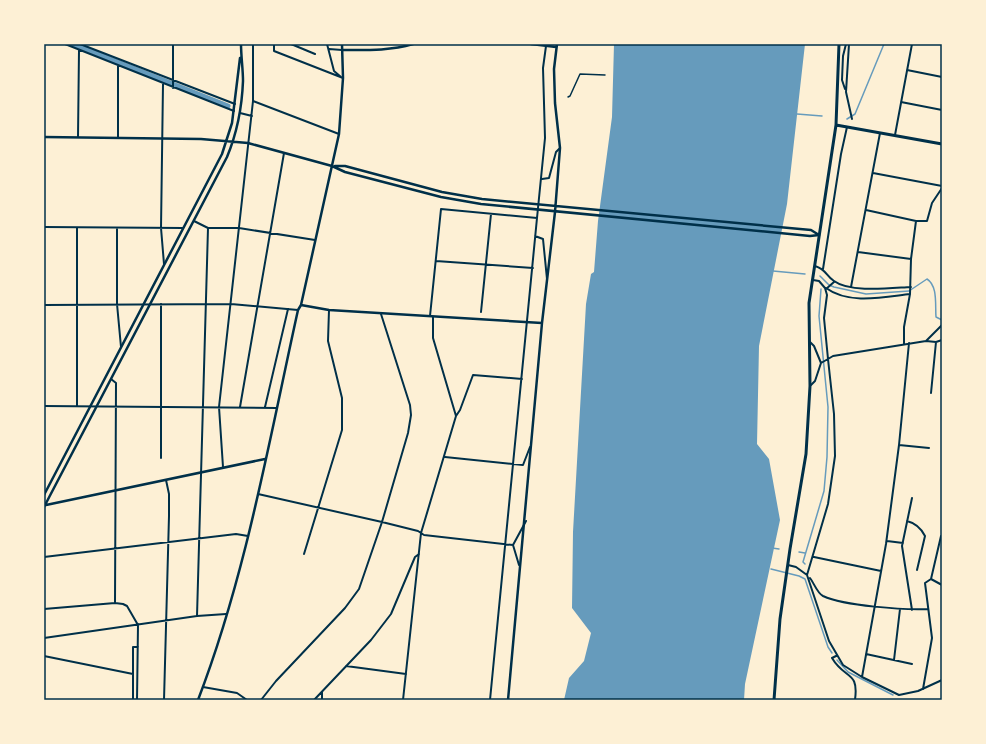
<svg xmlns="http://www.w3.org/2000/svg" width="986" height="744" viewBox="0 0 986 744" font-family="Cabin,sans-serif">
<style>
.water{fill:#669bbc}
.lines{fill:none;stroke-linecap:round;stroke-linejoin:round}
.stream{stroke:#669bbc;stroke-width:1.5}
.canal{stroke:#669bbc;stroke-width:5}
.pedestrian{stroke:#003049;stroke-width:1.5}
.minor{stroke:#003049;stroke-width:2}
.tertiary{stroke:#003049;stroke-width:2.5}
.primary{stroke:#003049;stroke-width:3}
.neatline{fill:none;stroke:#003049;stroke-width:1.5}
</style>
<rect width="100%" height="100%" fill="#fdf0d5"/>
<path class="water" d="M 614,44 L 805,44 L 787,204 L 759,346 L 757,444 L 769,459 L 780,520 L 745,684 L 744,700 L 564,700 L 569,678 L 584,661 L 591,633 L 572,608 L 573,532 L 586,304 L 591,274 L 594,272 L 598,221 L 612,117 Z"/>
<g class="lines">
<path class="stream" d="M 797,114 L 822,116
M 847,119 L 855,114 L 884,44
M 773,271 L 805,274
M 820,276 L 829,285 L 834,287 L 866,294 L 909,291 L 927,279 C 938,286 935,305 936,317 L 942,320
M 772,548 L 779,549
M 799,552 L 805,553
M 805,564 L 803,562 L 824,491 L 827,457 L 828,407 L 819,316 L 821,289
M 771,569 L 799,576 L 805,579 L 828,647 L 832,653
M 837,660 L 848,672 L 893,695"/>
<path class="canal" d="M 73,44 L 228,106"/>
<path class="pedestrian" d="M 568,97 L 570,96 L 580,74 L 605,75"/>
<path class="minor" d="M 65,44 L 234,111
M 80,44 L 235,104
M 173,44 L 173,88
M 274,44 L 274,51 L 343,78
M 291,44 L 315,54
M 327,44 L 334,71 L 341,77
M 849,44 L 846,92 L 852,119
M 329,49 L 342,50
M 843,56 L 842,80 L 845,89
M 843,56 L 846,44
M 907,70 L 942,77
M 163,84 L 161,228 L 164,264
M 253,101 L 339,134
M 901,102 L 942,110
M 240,113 L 252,116
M 895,135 L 912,44
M 78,137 L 79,50
M 118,138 L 118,66
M 873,173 L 942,186
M 542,179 L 549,178 L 556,152 L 560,148
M 866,210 L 916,221 L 927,221 L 932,203 L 942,188
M 537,218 L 545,138 L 543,68 L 546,46
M 194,221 L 208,228 L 239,228 L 315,240
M 44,227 L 183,228
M 117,228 L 117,304 L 121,347
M 535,236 L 543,239 L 547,279
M 858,252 L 911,259
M 436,261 L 533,268
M 815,266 C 827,270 825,275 834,281 C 850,293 891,288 911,287
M 823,269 L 841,154 L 847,127
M 813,280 L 819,281 L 825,288 L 827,295 L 824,318 L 828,359 L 833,356 L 926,341 L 942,325
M 851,287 L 880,133
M 826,288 C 849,305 884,297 910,294
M 826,289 L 834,282
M 161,304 L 161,458
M 44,305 L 231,304 L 298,310
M 481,312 L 491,214
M 430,316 L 441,209 L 537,218 L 490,700
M 926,341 L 936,342 L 931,393
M 810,342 L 814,346 L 821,363 L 828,359 L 834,414 L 835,456 L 828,504 L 807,575 L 829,641 L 843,665 L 862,677 L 899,695 L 918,691 L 942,680
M 936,342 L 942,340
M 904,344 L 904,327 L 910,294 L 911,259 L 916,221
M 111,379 L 116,383 L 115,603
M 811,385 L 815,381 L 821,363
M 77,405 L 77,228
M 44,406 L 276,408
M 240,407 L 284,153
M 265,407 L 288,309
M 456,416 L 460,410 L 473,375 L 522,379
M 899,445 L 909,343
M 445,457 L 523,465 L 530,447
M 223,467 L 219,407 L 253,101 L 253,44
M 258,494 L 382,522 L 418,531 L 424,535 L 513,545 L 526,521
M 912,498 L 902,546 L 912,610
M 907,521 C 915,523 921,528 925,536 L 917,570
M 887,541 L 903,543
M 513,545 L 519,565
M 304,554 L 342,430 L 342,398 L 328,341 L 329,310
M 44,557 L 236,534 L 248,536
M 814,557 L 881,571
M 788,565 L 796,567 L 807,575
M 810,578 C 814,583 817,593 823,596 C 845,606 903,610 928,609
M 931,579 L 941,536
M 44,609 L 115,603 L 123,604 L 127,606 L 138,625 L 137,700
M 197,616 L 208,228
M 44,638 L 197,616 L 226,614
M 866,654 L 912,664
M 44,656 L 133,674
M 836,656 L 832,658 C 845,680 859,670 855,700
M 894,660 L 900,609
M 346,666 L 406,674
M 862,677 L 886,544 L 899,445 L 929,448
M 203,687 L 237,693 L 247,700
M 923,689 L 932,638 L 925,583 L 931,579 L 942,585
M 322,692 L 322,700
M 133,700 L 133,647 L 138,647
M 164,700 L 169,516 L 169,494 L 166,480
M 261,700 L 276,681 L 345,608 L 359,589 L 382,522 L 408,433 L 411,415 L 410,405 L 381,314
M 314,700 L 371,640 L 391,614 L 415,557 L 419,554
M 403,700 L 421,533 L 456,416 L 433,338 L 433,317"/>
<path class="tertiary" d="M 531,44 L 556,47
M 342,50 C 366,50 389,51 413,44
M 44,137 L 201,139 L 248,143 L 332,166 L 345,172 L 441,197 L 481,204 L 810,236 L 819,235
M 335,166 L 345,166 L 442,192 L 482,199 L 811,230 L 819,235
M 301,305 L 329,310 L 542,323
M 44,495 L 222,154 L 232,123 L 240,58
M 46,505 L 265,459
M 44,507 L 227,157 C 237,133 242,107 243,81 C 243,69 241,56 241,44
M 198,700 C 246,575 269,441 298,310 L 301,305 L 339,134 L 343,78 L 342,44
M 508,700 L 542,323 L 555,212 L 560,148 L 555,103 L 554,69 L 557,44"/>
<path class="primary" d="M 836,125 L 942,144
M 774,700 L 780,619 L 790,549 L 806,454 L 810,386 L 809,303 L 836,125 L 839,44"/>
</g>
<rect width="986" height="744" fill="none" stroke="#fdf0d5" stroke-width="90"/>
<rect x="45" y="45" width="896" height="654" class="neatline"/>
</svg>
